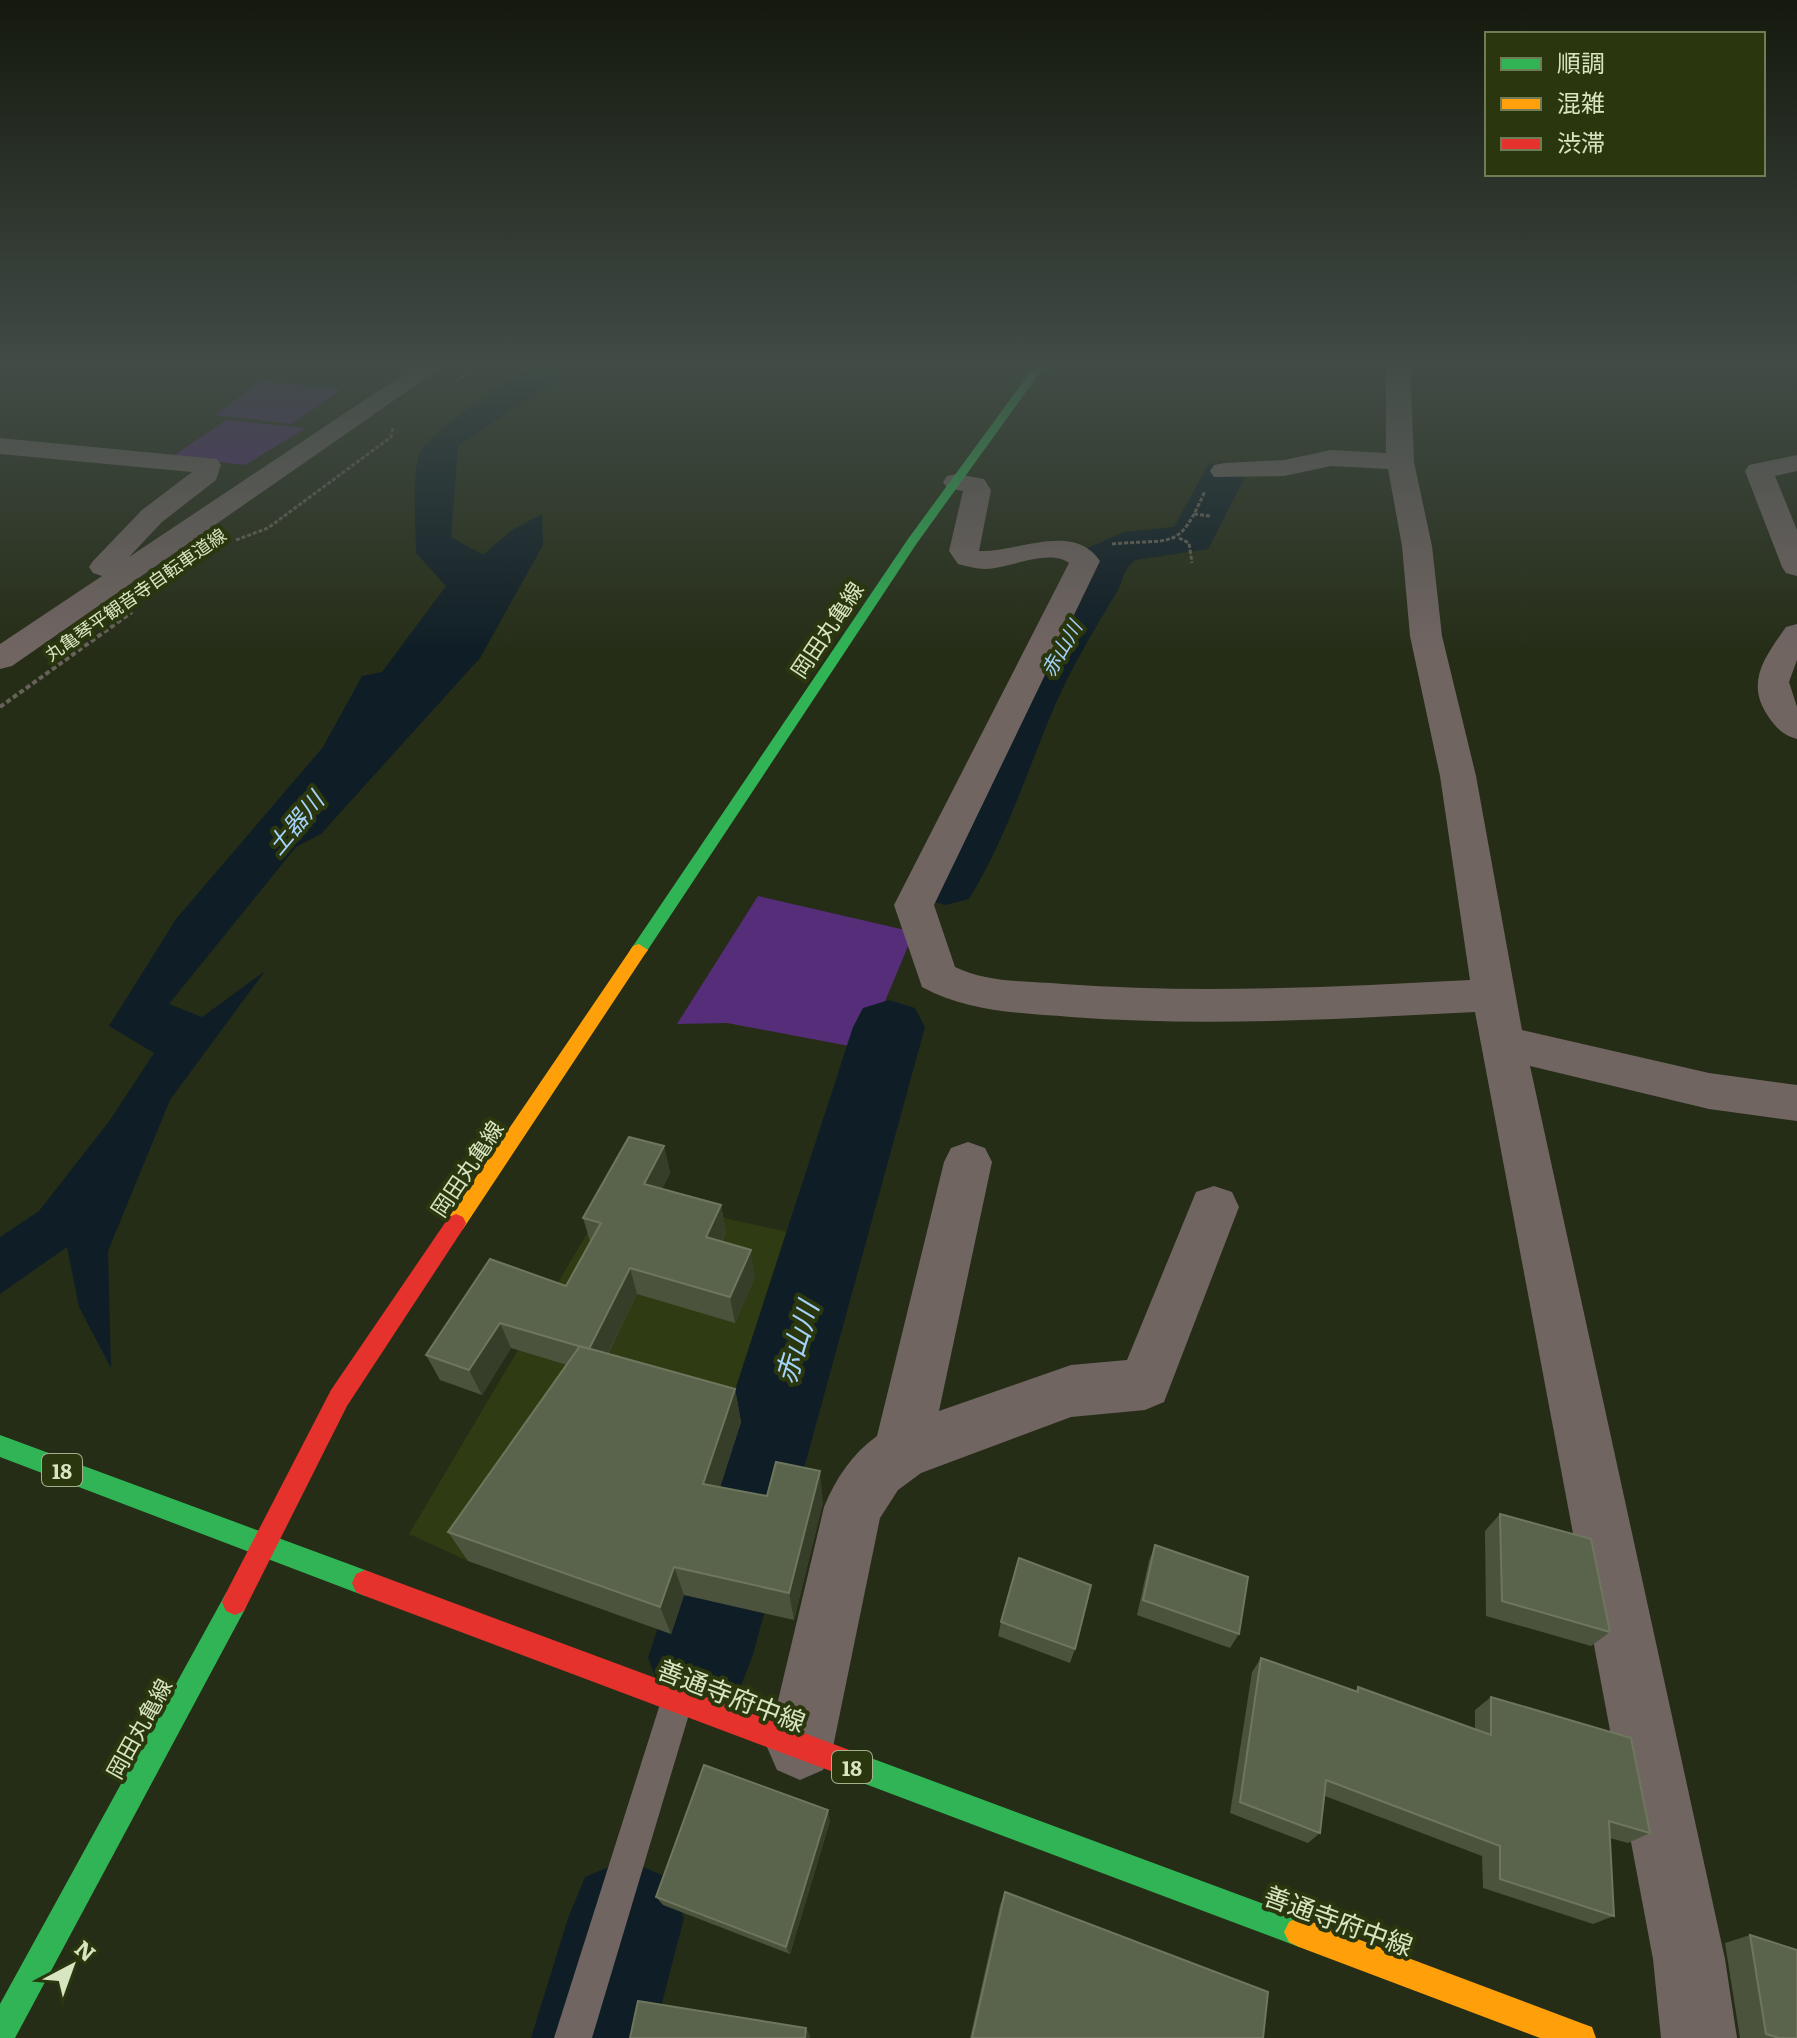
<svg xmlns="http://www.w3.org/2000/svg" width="1797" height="2038" viewBox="0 0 1797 2038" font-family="Literata,'Noto Sans JP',serif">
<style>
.built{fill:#2f3b12}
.green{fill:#562d79}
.water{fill:#0f1e26}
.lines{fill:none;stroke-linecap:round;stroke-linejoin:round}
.river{fill:#0f1e26;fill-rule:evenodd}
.path-far1{stroke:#676259;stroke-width:3;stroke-dasharray:4 2;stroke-linecap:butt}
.path{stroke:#676259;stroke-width:4;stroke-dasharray:5 3;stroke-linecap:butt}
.lane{fill:#716562;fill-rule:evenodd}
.street{fill:#716562;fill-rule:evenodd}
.fast{fill:#30b455;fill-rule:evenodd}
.slow{fill:#ff9f0a;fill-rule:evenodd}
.jam{fill:#e5322d;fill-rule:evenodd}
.wall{fill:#4c533d}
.shaded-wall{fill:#363d28}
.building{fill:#5a634b;stroke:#6e775d;stroke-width:2}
.labels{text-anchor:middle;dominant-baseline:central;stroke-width:8;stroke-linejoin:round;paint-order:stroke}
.far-street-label{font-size:18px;fill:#d7e5c0;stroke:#2a360e}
.far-water-label{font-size:20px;font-style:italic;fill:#a3d2fa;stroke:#2a360e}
.shield{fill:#2a360e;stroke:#a3b08b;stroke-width:2}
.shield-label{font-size:20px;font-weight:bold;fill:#d7e5c0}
.street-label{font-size:22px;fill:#d7e5c0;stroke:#2a360e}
.water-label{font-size:24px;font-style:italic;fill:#a3d2fa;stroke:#2a360e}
.near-street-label{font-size:26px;fill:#d7e5c0;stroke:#2a360e}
.near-water-label{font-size:28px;font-style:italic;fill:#a3d2fa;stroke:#2a360e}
</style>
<rect width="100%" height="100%" fill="#262d17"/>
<path class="built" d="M 611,1193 L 802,1235 L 671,1634 L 468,1561 L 409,1534 Z"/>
<path class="green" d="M 261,381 L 342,389 L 292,424 L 215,415 Z
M 226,420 L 306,428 L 245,465 L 173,456 Z
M 758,896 L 914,932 L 865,1049 L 727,1023 L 677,1024 Z"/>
<path class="water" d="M 535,367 L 576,367 L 458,446 L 451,537 L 483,555 L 512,530 L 542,514 L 543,545 L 480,658 L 321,834 L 296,847 L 169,1004 L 202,1017 L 265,971 L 170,1100 L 108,1251 L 111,1368 L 79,1307 L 67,1247 L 0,1294 L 0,1237 L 39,1211 L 110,1120 L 154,1053 L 109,1026 L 176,919 L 323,747 L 362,676 L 382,672 L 446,586 L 416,553 C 416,530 412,475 419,455 C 426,433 513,377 535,367 Z"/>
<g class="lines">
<path class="river" d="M 1224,462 L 1240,465 L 1246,475 L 1208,549 L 1136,560 C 1122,569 1124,582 1115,595 C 1094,630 1073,665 1056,703 C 1028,768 1007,837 969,899 L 946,905 L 923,899 L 913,883 L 957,800 L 1001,701 L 1068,588 L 1088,548 L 1124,532 L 1174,527 L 1208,465 Z
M 889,1000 L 915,1008 L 925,1027 L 752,1658 L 737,1695 L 700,1710 L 663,1695 L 648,1658 L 853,1027 L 863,1008 Z
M 626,1860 L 667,1877 L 684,1918 L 653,2038 L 531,2038 L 568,1918 L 585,1877 Z"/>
<path class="path-far1" d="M 456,382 L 478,367
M 1194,514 L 1210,516
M 1179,538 L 1189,543 L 1192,563
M 236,540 L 268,528 L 391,437 L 393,428
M 1112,544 C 1175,538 1178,552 1205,491"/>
<path class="path" d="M 0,707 L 132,612"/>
<path class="lane" d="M 677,1685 L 688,1690 L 693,1701 L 592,2038 L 554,2038 L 661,1701 L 666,1690 Z"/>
<path class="street" d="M 414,367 L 442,367 L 12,666 L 0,669 L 0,644 L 102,576 L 93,573 L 89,567 L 93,561 L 142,510 L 192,472 L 0,454 L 0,438 L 217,459 L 221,465 L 216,480 L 162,522 L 129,557 Z
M 1386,367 L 1410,367 L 1414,462 L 1432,546 L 1442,636 L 1476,776 L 1522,1030 L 1709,1073 L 1797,1085 L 1797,1121 L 1709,1109 L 1530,1066 L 1725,1959 L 1737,2038 L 1661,2038 L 1653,1959 L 1475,1012 C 1340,1019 1206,1027 1071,1017 C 1020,1013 968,1012 922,987 L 894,905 L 1069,563 C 1049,548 1008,569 985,569 C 976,569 967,566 958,564 L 949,551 L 963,491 L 947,488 L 943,482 L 947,476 L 957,474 L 984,479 L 991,490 L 979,551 C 1017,553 1073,521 1100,561 L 934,905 L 955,967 C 988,983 1027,981 1063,984 C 1199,994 1334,987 1470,980 L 1440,776 L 1410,636 L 1402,546 L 1388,469 L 1331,466 L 1284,476 L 1214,477 L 1210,471 L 1214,465 L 1224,463 L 1284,460 L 1331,450 L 1386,453 Z
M 1797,455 L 1797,471 L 1775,476 L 1797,530 L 1797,576 L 1786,573 L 1782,567 L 1745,471 L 1749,465 Z
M 1797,624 L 1797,660 L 1789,682 L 1797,707 L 1797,739 C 1783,735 1776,728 1768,716 C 1745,682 1765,657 1786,627 Z
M 968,1142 L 985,1148 L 992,1162 L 939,1411 L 1071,1365 L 1127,1360 L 1196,1192 L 1214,1186 L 1232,1192 L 1239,1207 L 1164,1402 L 1145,1410 L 1071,1417 L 921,1473 L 898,1490 L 880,1518 L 833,1747 L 823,1770 L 800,1780 L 777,1770 L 767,1747 L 824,1507 C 836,1478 852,1454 877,1436 L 944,1162 L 951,1148 Z"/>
<path class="fast" d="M 1034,367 L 1044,367 L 917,543 L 645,954 L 633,954 L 630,950 L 633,946 L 908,539 Z
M 0,1435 L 365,1570 L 374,1574 L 378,1583 L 374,1592 L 365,1596 L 0,1457 Z
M 235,1589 L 244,1593 L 248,1602 L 244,1611 L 15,2038 L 0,2038 L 0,2004 L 226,1593 Z
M 852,1751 L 1299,1917 L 1309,1922 L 1314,1932 L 1309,1942 L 1299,1947 L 852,1779 L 842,1775 L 838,1765 L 842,1755 Z"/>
<path class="slow" d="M 639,944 L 648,950 L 645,954 L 463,1229 L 456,1232 L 449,1229 L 446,1223 L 449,1217 L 633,946 Z
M 1299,1917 L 1581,2023 L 1592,2027 L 1596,2038 L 1540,2038 L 1299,1947 L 1289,1942 L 1284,1932 L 1289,1922 Z"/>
<path class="jam" d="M 456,1214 L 463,1217 L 466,1223 L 463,1229 L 347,1406 L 244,1611 L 235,1615 L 226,1611 L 222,1602 L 226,1593 L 331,1390 L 449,1217 Z
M 365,1570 L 852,1751 L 862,1755 L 866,1765 L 862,1775 L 852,1779 L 365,1596 L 356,1592 L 352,1583 L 356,1574 Z"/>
</g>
<path class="wall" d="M 664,1146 L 670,1173 L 662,1189 L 721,1205 L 726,1232 L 722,1242 L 755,1277 L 735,1323 L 637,1294 L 608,1354 L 735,1389 L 741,1422 L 720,1487 L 767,1496 L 823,1502 L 794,1620 L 684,1595 L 671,1634 L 468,1561 L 448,1532 L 567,1365 L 511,1348 L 482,1395 L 440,1380 L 426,1355 L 566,1286 L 590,1241 L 583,1218 Z
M 1500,1514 L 1610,1632 L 1591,1646 L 1486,1616 L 1485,1531 Z
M 1155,1545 L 1239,1634 L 1230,1648 L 1137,1615 L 1149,1561 Z
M 1001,1622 L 1075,1649 L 1070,1663 L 998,1636 Z
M 1261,1658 L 1355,1691 L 1358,1687 L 1475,1730 L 1475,1710 L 1491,1697 L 1650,1833 L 1628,1843 L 1610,1838 L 1614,1916 L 1593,1924 L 1483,1888 L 1482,1856 L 1325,1796 L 1320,1833 L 1308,1843 L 1230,1813 L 1252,1672 Z
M 830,1821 L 790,1954 L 663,1905 L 656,1897 Z
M 1005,1892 L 1263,2038 L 970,2038 L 1000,1905 Z
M 1750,1935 L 1797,2038 L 1740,2038 L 1725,1943 Z"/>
<path class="shaded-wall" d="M 664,1146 L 670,1173 L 651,1211 L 644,1184 Z
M 721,1205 L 726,1232 L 711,1264 L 706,1237 Z
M 751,1250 L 755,1277 L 735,1323 L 730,1297 Z
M 630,1268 L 637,1294 L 597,1375 L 588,1350 Z
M 500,1323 L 511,1348 L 482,1395 L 469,1370 Z
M 735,1389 L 741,1422 L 711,1514 L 703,1484 Z
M 820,1471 L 823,1502 L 794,1620 L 789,1593 Z
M 674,1567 L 684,1595 L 671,1634 L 660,1607 Z
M 828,1810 L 830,1821 L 790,1954 L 786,1947 Z
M 806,2028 L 810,2035 L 810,2038 L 805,2038 Z"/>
<path class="building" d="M 629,1137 L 664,1146 L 644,1184 L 721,1205 L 706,1237 L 751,1250 L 730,1297 L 630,1268 L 589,1349 L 500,1323 L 469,1370 L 426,1355 L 490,1259 L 566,1286 L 601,1223 L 583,1218 Z
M 580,1346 L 735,1389 L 703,1484 L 767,1496 L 776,1462 L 820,1471 L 789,1593 L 674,1567 L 660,1607 L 448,1532 Z
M 1500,1514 L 1591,1539 L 1610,1632 L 1502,1601 Z
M 1155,1545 L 1248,1577 L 1239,1634 L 1143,1600 Z
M 1019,1558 L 1091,1585 L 1075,1649 L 1001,1622 Z
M 1261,1658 L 1358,1692 L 1358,1687 L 1491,1735 L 1491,1697 L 1631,1738 L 1650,1833 L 1609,1821 L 1614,1916 L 1500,1879 L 1500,1846 L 1326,1780 L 1320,1833 L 1240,1802 Z
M 704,1765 L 828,1810 L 786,1947 L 656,1897 Z
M 1005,1892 L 1268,1992 L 1263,2038 L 972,2038 Z
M 1750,1935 L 1797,1950 L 1797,2038 L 1779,2038 L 1766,2034 Z
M 638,2001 L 806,2028 L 805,2038 L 630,2038 Z"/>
<linearGradient id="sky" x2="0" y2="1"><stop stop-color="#15190d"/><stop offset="0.56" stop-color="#414c47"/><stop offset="1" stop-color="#414c47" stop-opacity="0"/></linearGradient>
<rect width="1797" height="652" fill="url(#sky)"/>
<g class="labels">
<g class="far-street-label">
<text transform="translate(135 594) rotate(-35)">丸亀琴平観音寺自転車道線</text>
</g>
<g class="far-water-label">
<text transform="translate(1060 648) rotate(-60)">赤山川</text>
</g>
<g class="shield">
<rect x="42" y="1454" width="40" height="32" rx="6"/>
<rect x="832" y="1751" width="40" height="32" rx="6"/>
</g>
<g class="shield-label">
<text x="62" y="1470">18</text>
<text x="852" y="1767">18</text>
</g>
<g class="street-label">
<text transform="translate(826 629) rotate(-56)">岡田丸亀線</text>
<text transform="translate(466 1168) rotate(-56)">岡田丸亀線</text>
<text transform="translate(138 1728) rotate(-61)">岡田丸亀線</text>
</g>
<g class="water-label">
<text transform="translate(294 822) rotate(-50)">土器川</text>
</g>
<g class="near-street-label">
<text transform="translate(732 1694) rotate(21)">善通寺府中線</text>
<text transform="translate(1339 1919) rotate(20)">善通寺府中線</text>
</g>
<g class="near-water-label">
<text transform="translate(795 1342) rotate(-73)">赤山川</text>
</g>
</g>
<rect x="1485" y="32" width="280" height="144" fill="#2a360e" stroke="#6f7c55" stroke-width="2"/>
<rect x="1501" y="58" width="40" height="12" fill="#30b455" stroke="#6f7c55" stroke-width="2"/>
<text x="1557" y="72" font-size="24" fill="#d7e5c0">順調</text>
<rect x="1501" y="98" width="40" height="12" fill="#ff9f0a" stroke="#6f7c55" stroke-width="2"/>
<text x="1557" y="112" font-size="24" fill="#d7e5c0">混雑</text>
<rect x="1501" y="138" width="40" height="12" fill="#e5322d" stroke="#6f7c55" stroke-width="2"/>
<text x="1557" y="152" font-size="24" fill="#d7e5c0">渋滞</text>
<g transform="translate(72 1966) rotate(41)" stroke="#2a360e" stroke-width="6" paint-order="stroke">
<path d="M0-6L14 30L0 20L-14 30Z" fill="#d7e5c0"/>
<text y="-12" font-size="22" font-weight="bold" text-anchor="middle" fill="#d7e5c0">N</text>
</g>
</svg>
